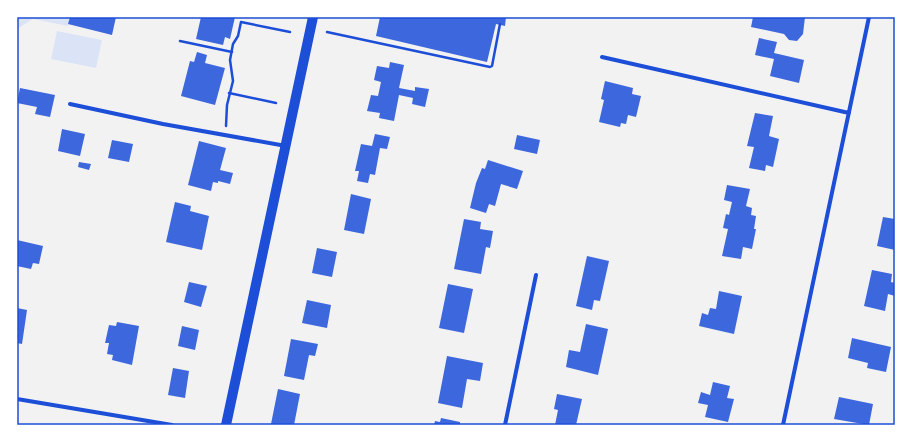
<svg xmlns="http://www.w3.org/2000/svg" width="912" height="442" viewBox="0 0 912 442" font-family="'Fira Sans',sans-serif">
<style>
.green{fill:#dbe4f7}
.building{fill:#3d67dc}
.lines{fill:none;stroke-linecap:round;stroke-linejoin:round}
.path{stroke:#1d4ed8;stroke-width:2.5}
.minor{stroke:#1d4ed8;stroke-width:4}
.primary{stroke:#1d4ed8;stroke-width:10}
.neatline{fill:none;stroke:#1d4ed8;stroke-width:1.5}
</style>
<rect width="100%" height="100%" fill="#f2f2f2"/>
<path class="green" d="M 17,17 L 70,17 L 68,26 L 33,19 L 17,29 Z
M 57,31 L 102,40 L 96,68 L 51,59 Z"/>
<path class="building" d="M 70,17 L 116,17 L 112,35 L 68,24 Z
M 201,17 L 235,17 L 230,39 L 225,37 L 223,45 L 196,39 Z
M 380,17 L 506,17 L 505,26 L 496,24 L 487,62 L 376,36 Z
M 753,17 L 805,17 L 803,34 L 797,41 L 789,40 L 784,34 L 751,27 Z
M 759,38 L 777,42 L 774,53 L 804,60 L 799,83 L 770,76 L 774,59 L 755,55 Z
M 197,52 L 207,55 L 205,63 L 225,68 L 215,105 L 181,96 L 190,61 L 194,62 Z
M 390,62 L 404,65 L 399,88 L 415,91 L 415,87 L 429,89 L 425,107 L 412,104 L 413,98 L 399,95 L 394,121 L 379,118 L 380,113 L 367,111 L 371,95 L 378,96 L 381,82 L 374,80 L 377,66 L 389,68 Z
M 605,81 L 633,88 L 632,94 L 641,96 L 636,117 L 628,115 L 626,124 L 621,123 L 620,127 L 599,122 L 604,100 L 601,99 Z
M 20,88 L 55,95 L 50,117 L 35,114 L 37,107 L 17,103 Z
M 755,113 L 773,116 L 769,136 L 779,139 L 773,167 L 766,165 L 765,171 L 749,168 L 754,147 L 747,146 Z
M 62,129 L 85,134 L 80,156 L 58,151 Z
M 375,134 L 390,137 L 387,149 L 380,148 L 375,175 L 370,174 L 368,183 L 357,181 L 359,171 L 355,171 L 361,144 L 372,146 Z
M 517,135 L 540,140 L 537,154 L 514,149 Z
M 112,140 L 133,144 L 129,162 L 108,158 Z
M 199,141 L 226,148 L 220,170 L 233,173 L 230,184 L 218,181 L 218,183 L 213,182 L 211,191 L 188,185 Z
M 488,160 L 523,171 L 517,189 L 501,184 L 495,206 L 489,204 L 486,213 L 470,208 L 476,183 L 482,168 L 485,169 Z
M 79,162 L 91,164 L 89,170 L 78,167 Z
M 727,185 L 750,189 L 746,206 L 752,208 L 751,215 L 756,216 L 754,229 L 756,229 L 752,249 L 743,247 L 741,259 L 722,256 L 728,229 L 723,228 L 726,214 L 729,215 L 732,202 L 724,200 Z
M 351,194 L 371,199 L 364,234 L 344,230 Z
M 175,202 L 191,206 L 190,211 L 209,216 L 202,250 L 166,242 Z
M 883,217 L 895,219 L 895,250 L 877,246 Z
M 464,219 L 481,222 L 480,229 L 493,231 L 490,248 L 486,247 L 481,274 L 454,269 Z
M 17,240 L 43,246 L 39,264 L 33,263 L 31,269 L 17,266 Z
M 317,248 L 337,252 L 332,277 L 312,273 Z
M 587,256 L 609,261 L 600,301 L 594,300 L 592,310 L 576,306 Z
M 872,270 L 892,274 L 891,282 L 895,283 L 895,296 L 888,294 L 885,311 L 864,306 Z
M 189,282 L 207,286 L 201,307 L 184,302 Z
M 448,284 L 473,289 L 464,333 L 439,328 Z
M 719,291 L 742,296 L 734,334 L 699,326 L 702,313 L 708,315 L 710,308 L 716,309 Z
M 307,300 L 331,305 L 327,328 L 302,323 Z
M 17,308 L 27,310 L 22,344 L 17,343 Z
M 117,322 L 139,326 L 132,365 L 112,360 L 113,355 L 107,354 L 109,343 L 105,343 L 109,325 L 116,326 Z
M 586,324 L 608,329 L 598,375 L 566,367 L 569,350 L 580,352 Z
M 182,326 L 199,330 L 195,350 L 178,346 Z
M 852,338 L 891,347 L 886,372 L 867,368 L 868,363 L 848,358 Z
M 291,339 L 318,344 L 315,356 L 309,355 L 304,380 L 284,376 Z
M 447,356 L 483,363 L 480,381 L 467,379 L 462,408 L 438,403 Z
M 173,368 L 189,371 L 185,398 L 168,395 Z
M 713,382 L 730,386 L 727,398 L 734,399 L 728,422 L 705,417 L 708,405 L 698,403 L 701,392 L 710,395 Z
M 278,389 L 300,394 L 294,425 L 271,424 Z
M 557,394 L 582,399 L 576,425 L 555,425 L 558,410 L 554,409 Z
M 839,397 L 873,404 L 869,425 L 834,419 Z
M 441,418 L 460,422 L 460,425 L 434,425 L 435,421 L 440,422 Z"/>
<g class="lines">
<path class="path" d="M 327,32 L 490,67 L 492,66 L 500,24
M 180,41 L 232,52
M 229,93 L 276,103
M 226,126 L 227,105 L 233,81 L 230,60 L 233,44 L 238,36 L 241,22 L 290,32"/>
<path class="minor" d="M 602,57 L 849,113
M 70,104 L 163,124 L 286,146
M 17,399 L 172,425
M 505,425 L 536,275
M 783,425 L 869,17"/>
<path class="primary" d="M 226,425 L 313,17"/>
</g>
<rect width="912" height="442" fill="none" stroke="#ffffff" stroke-width="36"/>
<rect x="18" y="18" width="876" height="406" class="neatline"/>
</svg>
